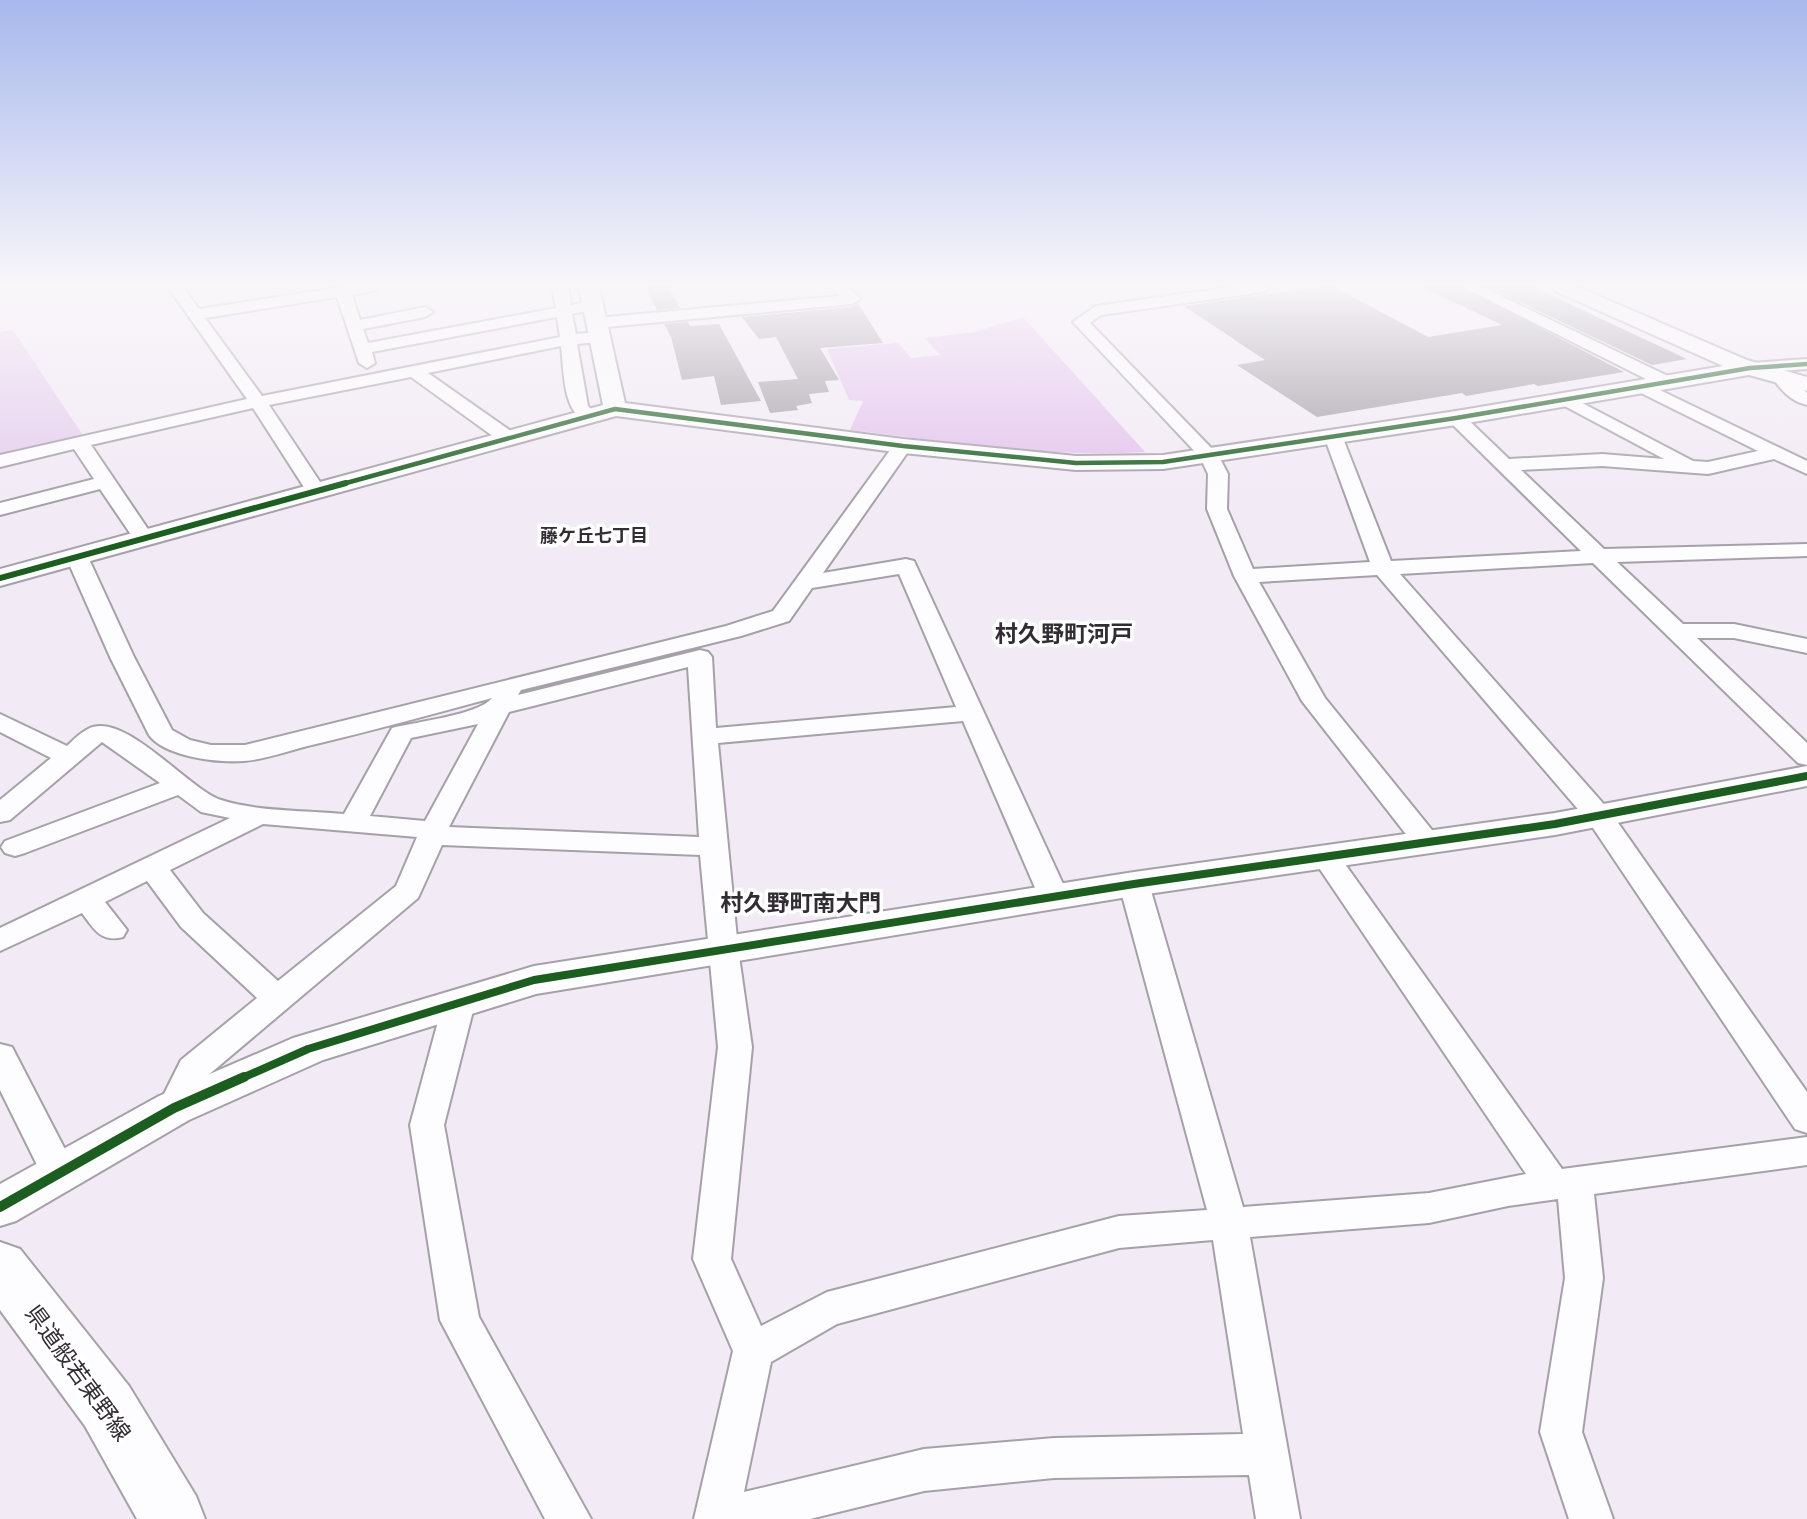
<svg xmlns="http://www.w3.org/2000/svg" width="1807" height="1519" viewBox="0 0 1807 1519" font-family="Helvetica,'Noto Sans JP',sans-serif">
<style>
.green{fill:#e5cded}
.forest{fill:#e3c2ed}
.building{fill:#a29ca4}
.lines{fill:none;stroke-linecap:round;stroke-linejoin:round}
.minor-casing{stroke:#a6a0a9;stroke-width:4}
.tertiary-casing{stroke:#a6a0a9;stroke-width:4}
.secondary-casing{stroke:#a6a0a9;stroke-width:4}
.minor{fill:#fdfcfe;fill-rule:evenodd}
.tertiary{fill:#fdfcfe;fill-rule:evenodd}
.secondary{fill:#fdfcfe;fill-rule:evenodd}
.cycleway-far3-casing{stroke:#fff;stroke-width:7}
.cycleway-far2-casing{stroke:#fff;stroke-width:10}
.cycleway-far1-casing{stroke:#fff;stroke-width:12}
.cycleway-casing{stroke:#fff;stroke-width:15}
.cycleway-far3{stroke:#1b5e20;stroke-width:4.5}
.cycleway-far2{stroke:#1b5e20;stroke-width:6}
.cycleway-far1{stroke:#1b5e20;stroke-width:8}
.cycleway{stroke:#1b5e20;stroke-width:10}
.labels{text-anchor:middle;dominant-baseline:central;stroke-width:7;stroke-linejoin:round;paint-order:stroke}
.far-neighbourhood-label{font-size:18px;font-weight:bold;fill:#322c33;stroke:#fff}
.quarter-label{font-size:23px;font-weight:bold;fill:#322c33;stroke:#fff}
.near-street-label{font-size:23px;fill:#322c33;stroke:#fff}
</style>
<rect width="100%" height="100%" fill="#f2eaf5"/>
<path class="green" d="M 13,330 L 84,437 L 0,457 L 0,332 Z"/>
<path class="forest" d="M 1023,317 L 1145,452 C 1046,458 949,442 850,430 L 863,401 L 849,400 L 827,349 L 898,343 L 911,358 L 940,355 L 925,338 L 975,332 Z"/>
<path class="building" d="M 645,287 L 669,287 L 680,308 L 657,310 Z
M 1321,287 L 1334,287 L 1428,337 L 1502,325 L 1422,287 L 1461,287 L 1624,372 L 1538,386 L 1534,384 L 1466,396 L 1462,393 L 1317,417 L 1237,365 L 1265,360 L 1184,306 Z
M 1488,287 L 1533,287 L 1687,359 L 1652,365 Z
M 858,303 L 883,343 L 820,348 L 839,380 L 825,381 L 829,392 L 809,394 L 812,403 L 796,406 L 798,410 L 770,413 L 758,382 L 798,379 L 776,337 L 759,339 L 742,317 L 852,307 Z
M 688,322 L 690,326 L 719,324 L 761,401 L 721,405 L 714,376 L 682,380 L 671,337 L 664,324 Z"/>
<g class="lines">
<defs>
<path id="minor" d="M 168,287 L 183,287 L 199,309 L 342,287 L 379,287 L 377,290 L 352,295 L 360,320 L 425,307 L 433,312 L 425,317 L 363,329 L 368,343 L 556,308 L 552,287 L 568,287 L 571,305 L 592,301 L 600,306 L 597,309 L 572,314 L 576,334 L 598,332 L 606,337 L 598,342 L 577,344 L 588,406 L 597,416 L 588,421 C 562,415 564,368 561,346 L 428,373 L 515,434 L 517,438 L 515,442 L 501,442 L 411,377 L 269,405 L 326,491 L 323,495 L 309,495 L 253,408 L 91,445 L 154,538 L 150,542 L 136,542 L 100,489 L 0,515 L 0,503 L 94,479 L 74,449 L 0,467 L 0,455 L 247,399 ZM 337,297 L 359,363 L 367,368 L 375,363 L 372,352 L 557,317 L 560,337 L 262,396 L 205,318 Z
M 832,287 L 848,287 L 860,299 L 852,304 L 596,328 L 588,323 L 596,318 L 839,296 Z
M 1231,287 L 1270,287 L 1263,292 L 1101,315 L 1090,323 L 1218,455 L 1228,474 L 1227,509 L 1253,569 L 1370,562 L 1324,436 L 1333,430 L 1342,436 L 1391,561 L 1581,551 L 1450,422 L 1447,418 L 1456,413 L 1462,414 L 1509,459 L 1602,454 L 1664,459 L 1559,403 L 1556,399 L 1565,394 L 1693,461 L 1708,462 L 1758,451 L 1635,390 L 1632,386 L 1641,381 L 1807,461 L 1807,474 L 1774,459 L 1708,474 L 1602,466 L 1521,470 L 1604,549 L 1807,544 L 1807,556 L 1617,562 L 1683,624 L 1734,624 L 1807,639 L 1807,653 L 1734,638 L 1697,638 L 1807,743 L 1807,765 L 1798,763 L 1593,563 L 1400,574 L 1609,810 L 1807,1092 L 1807,1133 L 1795,1129 L 1589,822 L 1377,575 L 1259,582 L 1325,698 L 1436,835 L 1440,841 L 1436,847 L 1426,850 L 1416,847 L 1302,701 L 1234,576 L 1207,509 L 1208,474 L 1200,457 L 1073,322 L 1096,306 Z
M 1463,287 L 1482,287 L 1672,378 L 1675,382 L 1672,386 L 1660,386 Z
M 1807,359 L 1807,369 L 1780,371 L 1786,372 L 1807,393 L 1807,405 C 1790,401 1781,390 1771,376 L 1779,371 L 1750,373 L 1742,368 L 1750,363 Z
M 903,440 L 912,446 L 823,573 L 906,559 L 914,561 L 1069,897 L 1064,904 L 1054,907 L 1044,904 L 1039,897 L 963,721 L 718,743 L 738,949 L 752,1047 L 731,1259 L 761,1326 L 827,1292 L 1119,1216 L 1207,1210 L 1119,884 L 1124,877 L 1134,874 L 1144,877 L 1149,884 L 1243,1207 L 1429,1193 L 1526,1174 L 1311,856 L 1315,850 L 1325,847 L 1335,850 L 1562,1169 L 1807,1137 L 1807,1165 L 1594,1194 L 1603,1278 L 1582,1432 L 1613,1519 L 1569,1519 L 1540,1432 L 1565,1278 L 1558,1199 L 1508,1206 L 1429,1223 L 1250,1237 L 1300,1519 L 1256,1519 L 1249,1475 L 1054,1478 L 924,1491 L 810,1519 L 694,1519 L 733,1351 L 693,1259 L 718,1047 L 700,855 L 442,845 L 418,898 L 206,1077 L 186,1117 L 174,1121 L 162,1117 L 157,1108 L 181,1060 L 257,998 L 181,927 L 147,881 L 105,902 L 127,930 L 123,937 C 101,943 94,929 82,913 L 0,951 L 0,928 L 230,818 L 201,812 L 178,795 L 25,853 L 15,856 L 5,853 L 1,847 L 5,841 L 160,783 L 102,742 L 10,820 L 0,822 L 0,800 L 51,758 L 0,732 L 0,714 L 67,746 C 73,740 80,733 88,729 C 124,710 188,789 221,800 C 259,812 305,810 344,814 L 392,728 C 414,722 479,715 492,698 C 433,714 375,730 316,744 C 293,749 268,759 244,761 C 219,763 165,757 149,735 L 110,657 L 66,557 L 69,552 L 85,552 L 88,557 L 134,657 L 172,730 L 190,740 L 211,745 L 245,745 L 726,626 L 773,611 L 896,442 ZM 899,574 L 956,707 L 716,728 L 712,657 L 708,652 L 700,650 L 518,695 L 521,690 L 741,636 L 789,621 L 812,588 ZM 688,667 L 699,837 L 449,827 L 509,712 ZM 478,724 L 425,821 L 370,816 L 411,738 ZM 263,824 L 417,837 L 396,886 L 278,981 L 203,913 L 170,870 ZM 1213,1240 L 1243,1434 L 1054,1438 L 924,1449 L 744,1492 L 771,1362 L 837,1324 L 1119,1248 Z
M 459,992 L 470,995 L 475,1003 L 444,1125 L 479,1317 L 591,1519 L 545,1519 L 440,1320 L 410,1125 L 443,1003 L 448,995 Z
M 0,1044 L 12,1047 L 72,1163 L 77,1173 L 72,1183 L 59,1188 L 46,1183 L 0,1090 Z"/>
<path id="tertiary" d="M 579,287 L 599,287 L 625,403 L 903,439 L 1076,456 L 1163,455 L 1456,411 L 1723,366 L 1555,291 L 1553,287 L 1578,287 L 1747,360 L 1807,377 L 1807,391 L 1749,375 L 1456,425 L 1163,469 L 1076,470 L 903,453 L 616,416 L 0,586 L 0,569 L 603,405 Z
M 1807,766 L 1807,786 L 1555,835 L 1134,896 L 536,994 L 323,1060 L 189,1120 L 16,1221 L 0,1226 L 0,1184 L 159,1096 L 293,1038 L 534,966 L 1134,872 L 1555,813 Z"/>
<path id="secondary" d="M 0,1242 L 20,1249 L 129,1386 L 196,1496 L 205,1519 L 137,1519 L 85,1426 L 0,1310 Z"/>
</defs>
<use href="#minor" class="minor-casing"/>
<use href="#tertiary" class="tertiary-casing"/>
<use href="#secondary" class="secondary-casing"/>
<use href="#minor" class="minor"/>
<use href="#tertiary" class="tertiary"/>
<use href="#secondary" class="secondary"/>
<defs>
<path id="cycleway-far3" d="M 339,485 L 615,409 L 903,446 L 1076,463 L 1163,462 L 1456,418 L 1750,368 L 1807,364"/>
<path id="cycleway-far2" d="M 0,578 L 346,483"/>
<path id="cycleway-far1" d="M 240,1079 L 308,1049 L 534,980 L 1134,884 L 1555,824 L 1807,776"/>
<path id="cycleway" d="M 0,1207 L 174,1108 L 244,1077"/>
</defs>
<use href="#cycleway-far3" class="cycleway-far3-casing"/>
<use href="#cycleway-far2" class="cycleway-far2-casing"/>
<use href="#cycleway-far1" class="cycleway-far1-casing"/>
<use href="#cycleway" class="cycleway-casing"/>
<use href="#cycleway-far3" class="cycleway-far3"/>
<use href="#cycleway-far2" class="cycleway-far2"/>
<use href="#cycleway-far1" class="cycleway-far1"/>
<use href="#cycleway" class="cycleway"/>
</g>
<linearGradient id="sky" x2="0" y2="1"><stop stop-color="#a7b8ec"/><stop offset="0.57" stop-color="#f9f6fa"/><stop offset="1" stop-color="#f9f6fa" stop-opacity="0"/></linearGradient>
<rect width="1807" height="500" fill="url(#sky)"/>
<g class="labels">
<g class="far-neighbourhood-label">
<text x="594" y="536">藤ケ丘七丁目</text>
</g>
<g class="quarter-label">
<text x="1064" y="634">村久野町河戸</text>
<text x="801" y="903">村久野町南大門</text>
</g>
<g class="near-street-label">
<text transform="translate(78 1373) rotate(54)">県道般若東野線</text>
</g>
</g>
</svg>
